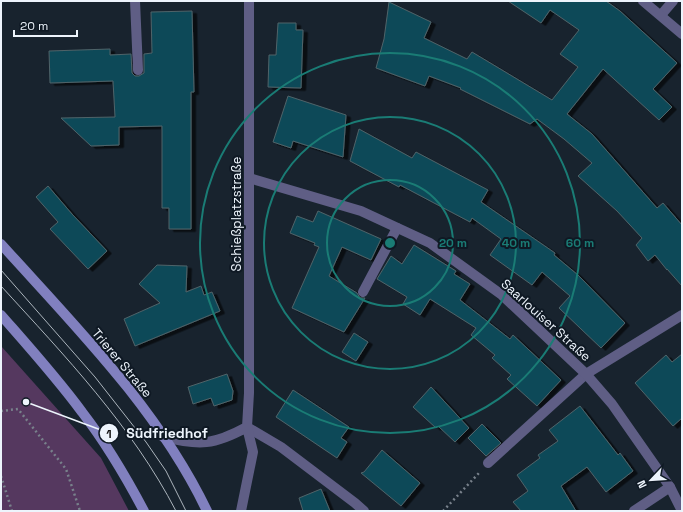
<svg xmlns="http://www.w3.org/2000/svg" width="683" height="512" viewBox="0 0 683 512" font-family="'Space Grotesk',sans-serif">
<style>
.green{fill:#55385f}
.building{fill:#0f4a58;stroke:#4f6369;filter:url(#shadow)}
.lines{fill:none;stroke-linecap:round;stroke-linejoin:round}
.path{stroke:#78818b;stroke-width:2.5;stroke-dasharray:2 3;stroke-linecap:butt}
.service{stroke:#5f5e85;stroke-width:10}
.minor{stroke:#5f5e85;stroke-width:10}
.secondary{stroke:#8180bf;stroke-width:10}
.tram{stroke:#acb5bd;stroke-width:1}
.ring{fill:none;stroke:#1a7c75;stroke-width:2}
.labels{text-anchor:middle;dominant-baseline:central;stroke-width:4;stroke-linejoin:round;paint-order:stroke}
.street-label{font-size:13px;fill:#edf4fc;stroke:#0f1924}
.centre{fill:#1a7c75;stroke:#0f1924;stroke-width:2}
.ring-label{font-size:12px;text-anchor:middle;font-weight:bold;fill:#1a7c75;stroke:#0f1924;stroke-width:4;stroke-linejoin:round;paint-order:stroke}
.leader{fill:none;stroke:#edf4fc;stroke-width:1.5}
.callout-dot{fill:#edf4fc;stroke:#0f1924;stroke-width:1.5}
.mark-label{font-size:12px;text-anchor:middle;font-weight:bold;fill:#111}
.callout-label{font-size:14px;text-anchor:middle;font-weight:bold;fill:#edf4fc;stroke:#0f1924;stroke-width:4;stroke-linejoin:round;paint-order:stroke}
</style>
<defs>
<filter id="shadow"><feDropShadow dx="4.5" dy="2.5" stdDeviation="0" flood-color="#0009"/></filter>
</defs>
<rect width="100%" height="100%" fill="#18232e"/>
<path class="green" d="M 1,346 L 101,458 L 129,511 L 1,511 Z"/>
<path class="building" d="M 508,1 L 606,1 L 620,11 L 677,63 L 653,89 L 672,107 L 659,120 L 603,69 L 567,114 L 592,134 L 657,208 L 663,203 L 682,225 L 682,286 L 667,269 L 667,270 L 655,255 L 648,261 L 636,245 L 642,238 L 617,211 L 578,176 L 592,163 L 564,139 L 537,119 L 530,124 L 460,89 L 461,88 L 429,76 L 425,86 L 376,68 L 384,39 L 389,2 L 431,22 L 424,38 L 467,59 L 472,52 L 552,100 L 578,67 L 560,54 L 579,30 L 550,10 L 541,23 Z
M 192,11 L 194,92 L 191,92 L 191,229 L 169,229 L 169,208 L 162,208 L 162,126 L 119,127 L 119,145 L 91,146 L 61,118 L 115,117 L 113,81 L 50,83 L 49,51 L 110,49 L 110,55 L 131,54 L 132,73 L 135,76 L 139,76 L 144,73 L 144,54 L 152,53 L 151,12 Z
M 278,23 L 296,23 L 296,30 L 303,30 L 301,88 L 268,87 L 269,55 L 276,55 Z
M 288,96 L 346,115 L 343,157 L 293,141 L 291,148 L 273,142 Z
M 359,129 L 412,158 L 416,152 L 488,190 L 481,202 L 555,253 L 554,255 L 578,275 L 625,323 L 601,348 L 559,308 L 570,296 L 542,272 L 532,285 L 490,255 L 501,239 L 472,218 L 470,222 L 400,185 L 399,187 L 350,161 Z
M 48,186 L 72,214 L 107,251 L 88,269 L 50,229 L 58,222 L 36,197 Z
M 318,211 L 381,239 L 371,260 L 342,247 L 329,276 L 357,293 L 360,298 L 365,298 L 344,332 L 292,308 L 319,247 L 314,245 L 315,243 L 290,233 L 297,216 L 313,222 Z
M 414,245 L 456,271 L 454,274 L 470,284 L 460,300 L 510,339 L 513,335 L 561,380 L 537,406 L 507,379 L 511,375 L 492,358 L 495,355 L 471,335 L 476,328 L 430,299 L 420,315 L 403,304 L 407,297 L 377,279 L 391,256 L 402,264 Z
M 157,265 L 187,266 L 186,292 L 201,286 L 204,295 L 212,292 L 220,311 L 135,346 L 124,319 L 160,303 L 139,284 Z
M 354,333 L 368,342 L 356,361 L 342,352 Z
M 682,354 L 682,418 L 673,426 L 635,383 L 666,355 L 672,362 Z
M 227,374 L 233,391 L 232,400 L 214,406 L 211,398 L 193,404 L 188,387 Z
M 431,387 L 469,428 L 455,442 L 438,426 L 436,428 L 413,407 Z
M 293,390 L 349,427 L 341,438 L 347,442 L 337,458 L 276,417 Z
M 580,406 L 618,455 L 620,453 L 633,471 L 606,492 L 587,467 L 561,486 L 576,511 L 521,511 L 513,502 L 528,491 L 517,475 L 540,458 L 538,455 L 558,441 L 549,430 Z
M 482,424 L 501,443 L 486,456 L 468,438 Z
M 382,450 L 420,483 L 401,506 L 361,473 L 364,472 Z
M 321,489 L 330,511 L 303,511 L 299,498 Z"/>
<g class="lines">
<path class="path" d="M 1,411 L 18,409 L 66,469 L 80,511
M 1,476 L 12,511
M 443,511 L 479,473"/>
<path class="service" d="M 135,1 L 138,70
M 661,15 L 673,1
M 363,292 L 397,228
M 247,427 L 281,447 L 355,503 L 364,511
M 488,463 L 586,374
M 634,511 L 670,487"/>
<path class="minor" d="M 643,1 L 682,34
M 249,178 L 361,211 L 430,243 L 502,295 L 586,374 L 612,404 L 670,487 L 682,511
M 586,374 L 682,315
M 163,437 C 200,446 214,445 247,427
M 241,511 L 253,452 L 247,427 L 249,393 L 249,1"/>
<path class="secondary" d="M 1,244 C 75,326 159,410 207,511
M 1,315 C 29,347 57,378 82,412 C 106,443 126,477 144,511"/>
<path class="tram" d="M 1,270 L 95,377 L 146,442 L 166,471 L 186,511
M 1,286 C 65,356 132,426 176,511"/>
</g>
<g class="ring">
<circle cx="390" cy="243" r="63"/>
<circle cx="390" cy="243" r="126"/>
<circle cx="390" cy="243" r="190"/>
</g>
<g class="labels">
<g class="street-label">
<text transform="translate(236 214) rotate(-90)">Schießplatzstraße</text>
<text transform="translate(546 320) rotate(42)">Saarlouiser Straße</text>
<text transform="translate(122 363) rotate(50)">Trierer Straße</text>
</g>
</g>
<circle cx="390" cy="243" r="6" class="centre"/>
<g class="ring-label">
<text x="453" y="247">20 m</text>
<text x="516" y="247">40 m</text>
<text x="580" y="247">60 m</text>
</g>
<path class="leader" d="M26 402L109 433"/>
<g class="callout-dot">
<circle cx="26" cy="402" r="4"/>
<circle cx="109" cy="433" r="10"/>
</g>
<g class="mark-label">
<text x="109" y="438">1</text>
</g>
<g class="callout-label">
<text x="167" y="438">Südfriedhof</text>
</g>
<rect width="683" height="512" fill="none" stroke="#edf4fc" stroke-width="4"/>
<g transform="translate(651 480) rotate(245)" stroke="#0f1924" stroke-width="3" paint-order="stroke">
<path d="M0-3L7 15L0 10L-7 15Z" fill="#edf4fc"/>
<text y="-6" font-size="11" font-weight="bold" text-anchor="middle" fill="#edf4fc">N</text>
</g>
<path d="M14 30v6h63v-6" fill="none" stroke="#edf4fc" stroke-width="2"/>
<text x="20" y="30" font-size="12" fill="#edf4fc" stroke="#0f1924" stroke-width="3" paint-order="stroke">20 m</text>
</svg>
